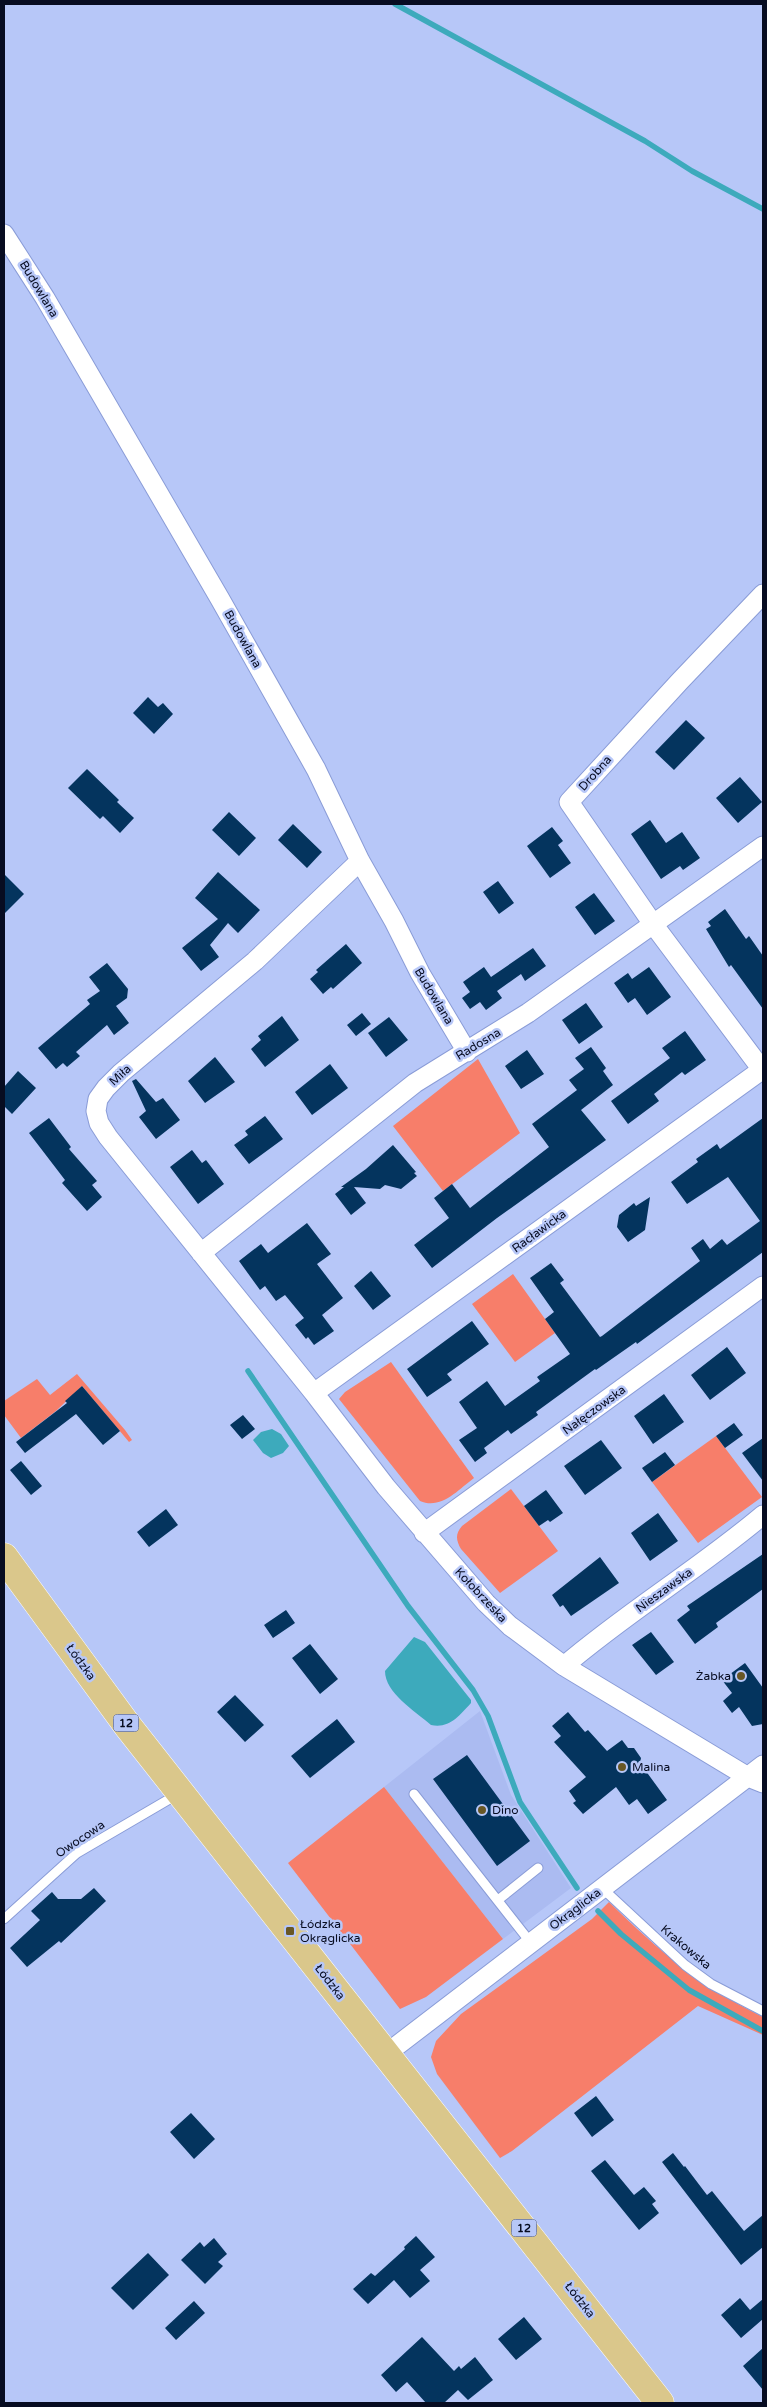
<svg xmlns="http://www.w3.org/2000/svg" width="767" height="2407" viewBox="0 0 767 2407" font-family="'Varela Round',sans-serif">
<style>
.built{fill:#abbbf1}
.green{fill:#f77e6a}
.water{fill:#3daabc}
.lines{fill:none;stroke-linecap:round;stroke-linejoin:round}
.stream{stroke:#3daabc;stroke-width:5.5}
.building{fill:#04345e}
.service-casing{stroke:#8a9cd7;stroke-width:11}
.minor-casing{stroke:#8a9cd7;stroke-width:21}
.primary-casing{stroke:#fff;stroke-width:29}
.service{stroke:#fff;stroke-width:9}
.minor{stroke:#fff;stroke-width:19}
.primary{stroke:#dac78b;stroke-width:28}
.poi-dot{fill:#685725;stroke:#b7c7f8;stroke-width:2}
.labels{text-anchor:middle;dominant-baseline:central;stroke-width:5;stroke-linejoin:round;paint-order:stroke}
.shield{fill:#b7c7f8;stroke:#3c4462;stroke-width:1}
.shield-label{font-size:11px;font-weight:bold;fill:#070c21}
.street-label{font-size:12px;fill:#070c21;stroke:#b7c7f8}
.poi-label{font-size:12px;fill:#070c21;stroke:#b7c7f8;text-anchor:start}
</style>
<rect width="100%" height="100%" fill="#b7c7f8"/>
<path class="built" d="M 480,1711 L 511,1795 L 571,1888 L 503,1939 L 384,1787 Z"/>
<path class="green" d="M 478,1059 L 520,1133 L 443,1191 L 393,1126 Z
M 513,1274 L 555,1333 L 515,1362 L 472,1304 Z
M 391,1362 L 474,1478 C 458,1490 441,1510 420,1501 L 339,1399 L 345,1392 Z
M 77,1374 L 125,1430 L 132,1440 L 129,1442 L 82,1386 L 56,1411 L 21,1438 L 4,1415 L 4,1401 L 37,1379 L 50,1395 Z
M 716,1436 L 762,1497 L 698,1543 L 652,1482 Z
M 511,1489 L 558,1551 L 500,1593 L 461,1549 C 456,1540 455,1534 462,1526 Z
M 384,1787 L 503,1939 L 426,1997 L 400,2009 L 288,1863 Z
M 609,1902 C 660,1952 699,1985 763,2017 L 763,2035 L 698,2006 L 512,2151 L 500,2158 L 437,2074 L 431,2057 L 436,2041 L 461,2014 L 592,1919 Z"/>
<path class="water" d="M 272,1429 L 281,1434 L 289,1446 L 283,1453 L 271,1458 L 263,1453 L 253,1440 L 261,1432 Z
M 414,1637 L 425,1642 L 471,1700 L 471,1703 C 459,1716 449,1729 431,1725 C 415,1711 385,1693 385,1671 Z"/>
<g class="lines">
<path class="stream" d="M 395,4 L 645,141 L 692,171 L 763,209
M 248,1371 L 408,1606 L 473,1690 L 488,1716 L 520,1802 L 577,1888
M 598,1911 L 621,1934 L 689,1990 L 763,2031"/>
</g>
<path class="building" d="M 148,697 L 158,707 L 163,703 L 173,714 L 154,734 L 133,713 Z
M 686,720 L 705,738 L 674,770 L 655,752 Z
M 87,769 L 119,800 L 117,802 L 134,818 L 120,833 L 103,816 L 100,819 L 68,788 Z
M 740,777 L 762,802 L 738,823 L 716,798 Z
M 229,812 L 256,838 L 239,856 L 212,830 Z
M 650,820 L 666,843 L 682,832 L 700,858 L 683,870 L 680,866 L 661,879 L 631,834 Z
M 293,824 L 322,852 L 307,868 L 278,840 Z
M 552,827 L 563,841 L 558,845 L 571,863 L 550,878 L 527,846 Z
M 218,872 L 260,910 L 238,933 L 228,923 L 210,945 L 219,957 L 201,971 L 182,948 L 218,919 L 195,898 Z
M 4,874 L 24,894 L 4,914 Z
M 498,881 L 514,903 L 499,914 L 483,892 Z
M 594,893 L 615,921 L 595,935 L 575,907 Z
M 725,909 L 746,939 L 749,936 L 763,956 L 763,1009 L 731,965 L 729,967 L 706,929 L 711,926 L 708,922 Z
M 346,944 L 362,963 L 333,989 L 331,987 L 323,994 L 310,979 L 318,972 L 316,970 Z
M 533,948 L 546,966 L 525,981 L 521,974 L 497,991 L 502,998 L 486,1010 L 480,1002 L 470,1009 L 462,998 L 470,992 L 463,982 L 484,967 L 491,977 Z
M 107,963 L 128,989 L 127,998 L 116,1006 L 129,1023 L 114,1035 L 107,1025 L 76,1052 L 80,1056 L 67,1067 L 63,1063 L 56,1069 L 38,1048 L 90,1004 L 87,1000 L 100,991 L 89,977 Z
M 649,967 L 671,997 L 647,1015 L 635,998 L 628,1003 L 614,983 L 628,973 L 632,979 Z
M 586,1003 L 603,1027 L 579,1044 L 562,1020 Z
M 362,1013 L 371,1024 L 356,1036 L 347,1025 Z
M 282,1016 L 299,1040 L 265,1067 L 251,1049 L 261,1040 L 258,1036 Z
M 389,1017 L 408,1040 L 386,1057 L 368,1033 Z
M 685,1031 L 706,1060 L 685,1075 L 682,1072 L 654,1094 L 659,1101 L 628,1124 L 611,1101 L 670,1058 L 662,1048 Z
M 591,1047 L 606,1068 L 603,1071 L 613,1085 L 581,1110 L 606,1140 L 497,1218 L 432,1268 L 414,1245 L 449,1218 L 434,1198 L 452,1184 L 470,1208 L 549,1147 L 532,1124 L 577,1090 L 569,1080 L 584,1069 L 575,1058 Z
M 527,1050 L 544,1074 L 521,1089 L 505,1066 Z
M 215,1057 L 235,1082 L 205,1103 L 188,1081 Z
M 330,1064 L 348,1088 L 312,1115 L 295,1092 Z
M 18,1071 L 36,1088 L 12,1114 L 4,1106 L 4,1087 Z
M 136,1079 L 156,1102 L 163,1098 L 180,1120 L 156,1139 L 139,1117 L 146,1111 L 132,1081 Z
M 265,1116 L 283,1139 L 249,1164 L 234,1145 L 248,1135 L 245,1131 Z
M 49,1118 L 71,1147 L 69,1149 L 97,1181 L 92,1185 L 102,1197 L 87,1211 L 62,1183 L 65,1180 L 29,1133 Z
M 763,1118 L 763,1252 L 637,1344 L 636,1342 L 596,1370 L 595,1369 L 536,1412 L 538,1415 L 511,1434 L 508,1430 L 484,1448 L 487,1453 L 475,1462 L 459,1440 L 477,1428 L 459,1402 L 487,1381 L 505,1406 L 540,1381 L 537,1377 L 570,1354 L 545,1319 L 554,1312 L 530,1278 L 551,1263 L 564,1280 L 560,1283 L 600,1337 L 602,1336 L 700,1261 L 691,1248 L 703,1239 L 710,1249 L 722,1239 L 727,1245 L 760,1221 L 728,1177 L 687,1204 L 671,1182 L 698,1162 L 696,1159 L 717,1144 L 720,1149 Z
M 393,1145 L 416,1172 L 414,1173 L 417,1176 L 401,1189 L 385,1185 L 380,1189 L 354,1187 L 366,1203 L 351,1215 L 335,1194 L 344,1187 L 341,1187 L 366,1169 Z
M 192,1150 L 202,1163 L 206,1160 L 224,1184 L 198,1204 L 170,1167 Z
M 650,1197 L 645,1230 L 628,1242 L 617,1227 L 619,1215 L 634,1203 L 636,1206 Z
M 307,1223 L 331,1254 L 317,1264 L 343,1298 L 322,1315 L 334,1331 L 314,1345 L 308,1337 L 306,1339 L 295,1325 L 304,1318 L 285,1295 L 276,1301 L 265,1286 L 260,1290 L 239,1261 L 261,1244 L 268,1253 Z
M 371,1271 L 391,1296 L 373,1310 L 354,1286 Z
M 472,1321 L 489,1344 L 447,1374 L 452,1380 L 427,1397 L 407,1369 Z
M 727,1347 L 746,1373 L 710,1400 L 691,1375 Z
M 82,1386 L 120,1431 L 103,1445 L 76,1414 L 25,1453 L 16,1442 L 67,1403 L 65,1401 Z
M 664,1394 L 684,1422 L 653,1444 L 634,1416 Z
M 243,1415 L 255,1429 L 242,1439 L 230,1425 Z
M 734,1423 L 743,1435 L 725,1448 L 716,1436 Z
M 763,1438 L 763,1481 L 742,1453 Z
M 601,1440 L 622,1468 L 585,1495 L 564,1466 Z
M 665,1452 L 675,1465 L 652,1482 L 642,1468 Z
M 21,1461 L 42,1486 L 31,1495 L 10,1470 Z
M 546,1490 L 563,1513 L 550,1522 L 548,1520 L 539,1526 L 524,1506 Z
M 166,1509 L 178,1525 L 149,1547 L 137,1532 Z
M 658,1513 L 678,1541 L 650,1561 L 631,1533 Z
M 763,1554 L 763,1589 L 716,1623 L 718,1627 L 695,1644 L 677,1620 L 690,1610 L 687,1606 Z
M 600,1557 L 619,1583 L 571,1616 L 563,1605 L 560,1607 L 552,1595 Z
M 286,1610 L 295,1623 L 273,1638 L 264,1625 Z
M 651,1632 L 674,1662 L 656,1675 L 632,1645 Z
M 310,1644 L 338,1679 L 320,1694 L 292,1658 Z
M 745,1663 L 763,1688 L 763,1724 L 752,1726 L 739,1707 L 732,1713 L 723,1701 L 732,1693 L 722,1680 Z
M 235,1695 L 264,1725 L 245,1742 L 217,1712 Z
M 568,1712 L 585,1732 L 588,1730 L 607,1751 L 622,1740 L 628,1748 L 634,1748 L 641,1758 L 640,1763 L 667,1800 L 648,1814 L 637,1799 L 629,1805 L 616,1787 L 583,1814 L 573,1803 L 576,1801 L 569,1791 L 586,1777 L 554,1742 L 561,1736 L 552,1726 Z
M 337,1719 L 355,1742 L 310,1778 L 291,1756 Z
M 467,1755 L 530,1841 L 497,1866 L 433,1779 Z
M 94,1888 L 106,1901 L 61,1943 L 59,1941 L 27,1967 L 10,1948 L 40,1920 L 31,1911 L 52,1892 L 58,1899 L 81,1899 Z
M 596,2096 L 614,2120 L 592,2137 L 574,2113 Z
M 191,2113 L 215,2139 L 194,2159 L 170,2132 Z
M 673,2153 L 684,2167 L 685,2166 L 707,2195 L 712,2191 L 744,2231 L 763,2215 L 763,2247 L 741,2265 L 662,2162 Z
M 605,2160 L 634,2195 L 644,2187 L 656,2201 L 652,2204 L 659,2213 L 639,2230 L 591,2171 Z
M 416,2236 L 435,2257 L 420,2270 L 430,2281 L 410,2298 L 394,2280 L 368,2304 L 353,2289 L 371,2273 L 375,2276 L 405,2249 L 404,2247 Z
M 214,2238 L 227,2254 L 218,2262 L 223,2266 L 205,2284 L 181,2260 L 200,2242 L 204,2247 Z
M 148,2253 L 169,2275 L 133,2310 L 111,2288 Z
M 740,2298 L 750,2310 L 763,2299 L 763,2319 L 741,2338 L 721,2315 Z
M 194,2301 L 205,2313 L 176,2340 L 165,2328 Z
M 524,2317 L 542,2339 L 516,2360 L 498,2339 Z
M 422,2337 L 454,2371 L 459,2366 L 461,2369 L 475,2357 L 493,2380 L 468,2400 L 458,2390 L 444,2403 L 426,2403 L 407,2382 L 396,2392 L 381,2375 Z
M 763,2348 L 763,2390 L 743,2366 Z"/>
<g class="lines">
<defs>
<path id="service" d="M 414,1794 L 531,1943
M 602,1888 L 685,1965 L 711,1984 L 763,2011
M 498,1900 L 538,1868
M 4,1919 L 77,1853 L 178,1794"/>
<path id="minor" d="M 4,234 L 45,298 L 220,599 L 316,769 L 360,861 L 394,921 L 420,973 L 467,1052
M 763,594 L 680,681 L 569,802 L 653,924 L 763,1071
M 360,861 L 255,961 L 121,1073 L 106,1088 L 98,1099 L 96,1111 L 99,1123 L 108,1137 L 314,1393 L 386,1487 L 486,1603 L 510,1626 L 564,1666 L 748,1777 L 763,1783
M 201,1253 L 415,1083 L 528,1013 L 763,846
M 314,1393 L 763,1069
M 424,1533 L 763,1286
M 564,1666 C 627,1612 699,1569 763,1515
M 386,2054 L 763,1765"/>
<path id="primary" d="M 4,1557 L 127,1725 L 660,2403"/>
</defs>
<use href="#service" class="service-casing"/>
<use href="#minor" class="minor-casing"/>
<use href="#primary" class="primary-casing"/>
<use href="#service" class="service"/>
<use href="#minor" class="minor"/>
<use href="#primary" class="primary"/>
</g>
<g class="poi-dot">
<circle cx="741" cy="1676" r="5"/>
<circle cx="622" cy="1767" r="5"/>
<circle cx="482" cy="1810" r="5"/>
<rect x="285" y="1926" width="10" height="10" rx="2.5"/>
</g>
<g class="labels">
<g class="shield">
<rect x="113.5" y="1714.5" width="25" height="17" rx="4"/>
<rect x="511.5" y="2219.5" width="25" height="17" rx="4"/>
</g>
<g class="shield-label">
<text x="126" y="1723">12</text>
<text x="524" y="2228">12</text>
</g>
<g class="street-label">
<text transform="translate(39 289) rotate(59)">Budowlana</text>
<text transform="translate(243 639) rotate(61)">Budowlana</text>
<text transform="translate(595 773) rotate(-48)">Drobna</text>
<text transform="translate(434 996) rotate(59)">Budowlana</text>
<text transform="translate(478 1044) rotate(-31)">Radosna</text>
<text transform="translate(120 1075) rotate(-43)">Miła</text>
<text transform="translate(539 1231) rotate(-36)">Racławicka</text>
<text transform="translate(594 1410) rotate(-36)">Nałęczowska</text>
<text transform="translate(664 1590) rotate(-36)">Nieszawska</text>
<text transform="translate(481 1595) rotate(47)">Kołobrzeska</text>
<text transform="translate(81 1662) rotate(54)">Łódzka</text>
<text transform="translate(80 1839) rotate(-34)">Owocowa</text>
<text transform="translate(575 1909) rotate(-37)">Okrąglicka</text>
<text transform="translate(686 1947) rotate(40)">Krakowska</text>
<text transform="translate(330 1982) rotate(52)">Łódzka</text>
<text transform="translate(580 2300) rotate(52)">Łódzka</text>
</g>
<g class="poi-label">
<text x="731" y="1676" text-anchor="end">Żabka</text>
<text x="632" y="1767">Malina</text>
<text x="492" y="1810">Dino</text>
<text x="300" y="1924">Łódzka<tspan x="300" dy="14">Okrąglicka</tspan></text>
</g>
</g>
<rect width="767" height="2407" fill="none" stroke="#070c21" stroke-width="10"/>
</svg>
